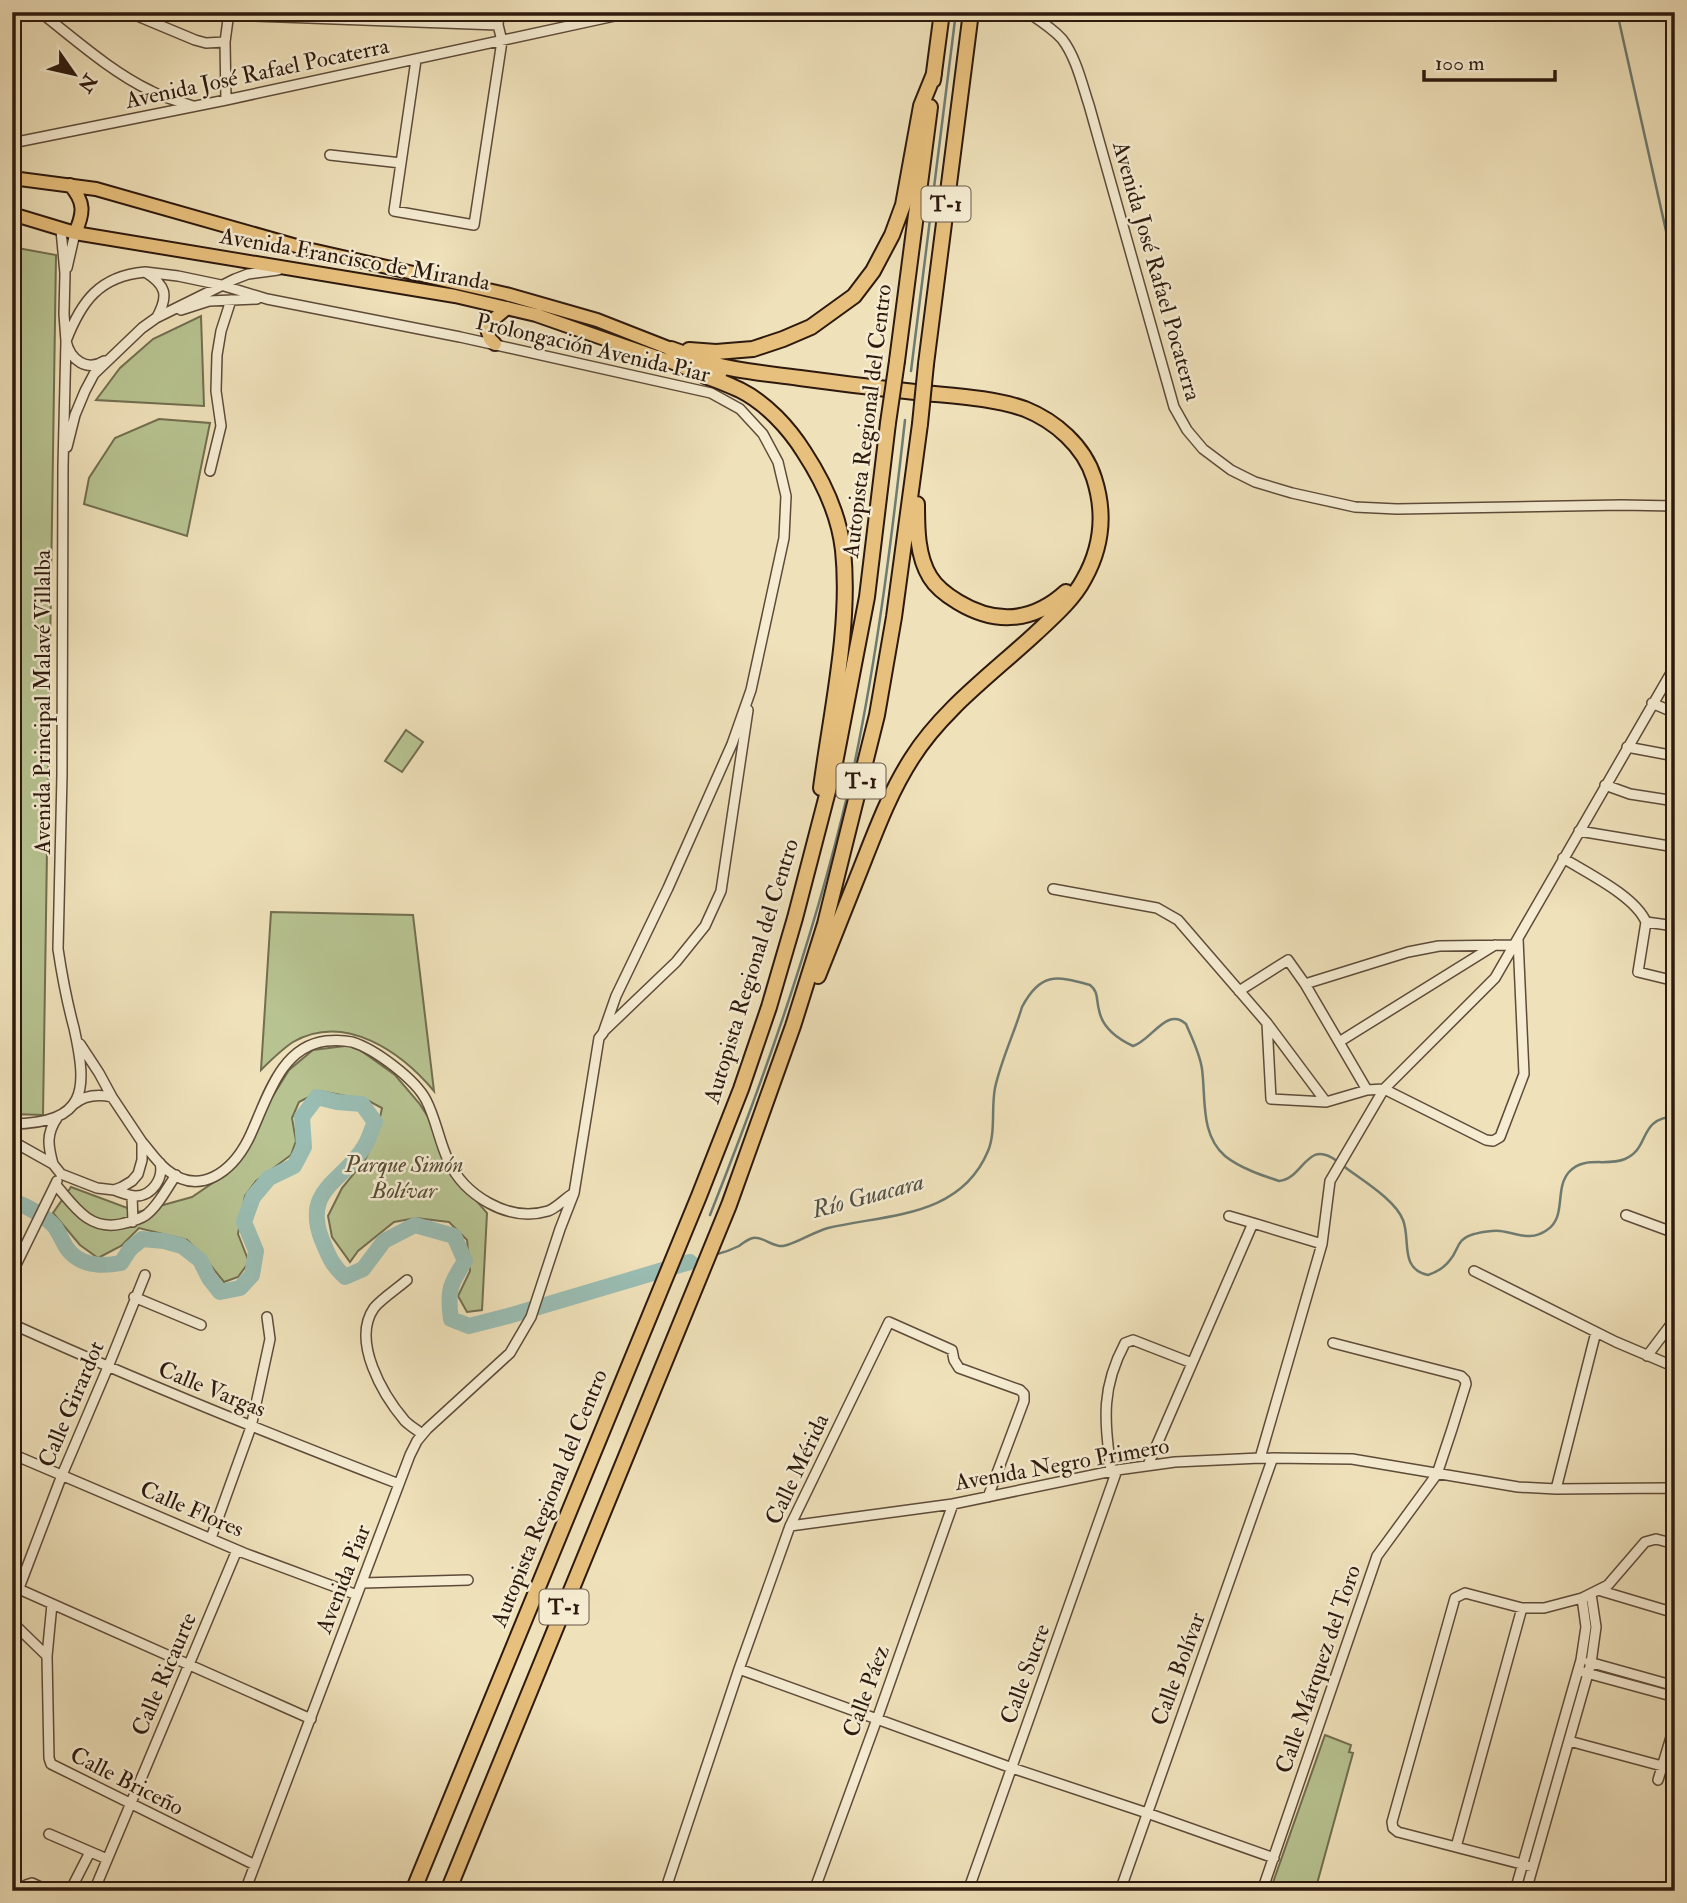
<svg xmlns="http://www.w3.org/2000/svg" width="1687" height="1903" viewBox="0 0 1687 1903" font-family="'IM FELL Double Pica',serif">
<style>
.green{fill:#b7c391;stroke:#726e50;stroke-width:2}
.lines{fill:none;stroke-linecap:round;stroke-linejoin:round}
.stream{stroke:#6e7b71;stroke-width:2.5}
.river{stroke:#9abdb3;stroke-width:16}
.minor-casing{stroke:#5e4b39;stroke-width:12}
.major-casing{stroke:#2d190e;stroke-width:16}
.highway-casing{stroke:#2d190e;stroke-width:18}
.minor{stroke:#f5ecd2;stroke-width:9}
.major{stroke:#e8c07d;stroke-width:12}
.highway{stroke:#e8c07d;stroke-width:14}
.highway-bridge-casing{stroke:#2d190e;stroke-width:18;stroke-linecap:butt}
.highway-bridge{stroke:#e8c07d;stroke-width:14}
.labels{text-anchor:middle;dominant-baseline:central;stroke-width:5;stroke-linejoin:round;paint-order:stroke}
.shield{fill:#f5ecd2;stroke:#695849;stroke-width:2}
.shield-label{font-size:21px;font-weight:bold;fill:#2d190e}
.street-label{font-size:23px;fill:#2d190e;stroke:#f5ecd2}
.park-label{font-size:23px;font-style:italic;fill:#564c35;stroke:#f5ecd2}
.water-label{font-size:24px;font-style:italic;fill:#535248;stroke:#f5ecd2}
</style>
<rect width="100%" height="100%" fill="#efe1ba"/>
<filter id="stains"><feTurbulence type="fractalNoise" baseFrequency=".00286" numOctaves="4"/><feColorMatrix values="0 0 0 0 .2 0 0 0 0 .09 0 0 0 0 .02 0 0 0 .5 -.17"/></filter>
<radialGradient id="worn" r=".72"><stop offset=".6" stop-color="#630" stop-opacity="0"/><stop offset="1" stop-color="#630" stop-opacity=".3"/></radialGradient>
<path class="green" d="M 12,247 L 56,255 L 43,1115 L 12,1114 Z
M 201,316 L 204,406 L 96,400 L 120,368 L 153,339 Z
M 159,419 L 210,423 L 187,536 L 84,504 L 89,478 L 115,438 Z
M 406,730 L 423,742 L 402,772 L 385,761 Z
M 271,912 L 413,915 L 434,1091 C 401,1052 345,1012 293,1042 C 281,1050 271,1060 261,1070 Z
M 353,1045 L 395,1075 L 419,1103 L 432,1123 L 444,1163 L 487,1213 L 482,1310 L 467,1312 L 458,1296 L 470,1271 L 467,1240 L 449,1222 L 416,1218 L 394,1222 L 358,1251 L 350,1262 L 332,1237 L 328,1216 L 342,1188 L 365,1160 L 376,1136 L 382,1108 L 367,1100 L 320,1091 L 299,1102 L 292,1118 L 296,1141 L 291,1155 L 256,1181 L 245,1196 L 238,1234 L 249,1262 L 238,1277 L 224,1282 L 203,1256 L 187,1240 L 139,1228 L 121,1246 L 98,1258 L 80,1245 L 53,1213 L 71,1187 L 138,1212 L 192,1197 L 230,1171 L 255,1134 L 271,1099 L 289,1070 L 313,1050 Z
M 1325,1735 L 1351,1745 L 1349,1752 L 1353,1753 L 1315,1891 L 1270,1891 Z"/>
<g class="lines">
<path class="stream" d="M 1617,12 L 1675,271
M 911,371 L 956,12
M 1342,1165 C 1360,1179 1395,1199 1403,1220 C 1411,1240 1399,1269 1428,1275 C 1437,1272 1444,1268 1450,1260 C 1460,1248 1455,1240 1474,1234 C 1483,1232 1491,1230 1500,1231 C 1518,1233 1530,1242 1547,1230 C 1567,1217 1554,1189 1569,1172 C 1585,1155 1606,1167 1625,1159 C 1651,1148 1637,1119 1675,1116
M 710,1215 C 768,1069 820,920 854,766 C 878,651 892,536 905,420
M 714,1255 C 723,1253 731,1250 739,1246 C 743,1243 748,1239 753,1238 C 763,1236 772,1247 783,1246 C 796,1244 813,1232 828,1228 C 887,1214 960,1218 988,1151 C 996,1132 991,1108 995,1088 C 1001,1060 1014,1034 1022,1007 C 1040,973 1055,975 1090,985 C 1099,992 1096,1000 1099,1010 C 1102,1027 1118,1039 1133,1046 C 1151,1041 1167,1006 1186,1024 C 1192,1038 1200,1054 1202,1069 C 1206,1099 1200,1134 1225,1156 C 1240,1168 1261,1175 1279,1181 C 1305,1178 1306,1138 1337,1161
M 690,1262 L 701,1259"/>
<path class="river" d="M 12,1201 C 25,1205 47,1217 55,1227 C 59,1233 62,1240 66,1247 C 79,1266 100,1267 121,1263 L 130,1249 L 142,1239 L 164,1241 L 182,1246 L 200,1260 L 209,1278 L 220,1292 L 240,1288 L 252,1275 L 256,1251 L 244,1222 L 253,1197 L 269,1178 L 294,1166 L 304,1147 L 302,1117 L 317,1097 L 337,1102 L 362,1104 L 375,1122 C 371,1130 369,1140 364,1147 C 343,1182 302,1189 322,1240 C 329,1256 331,1264 345,1277 L 363,1269 L 384,1241 L 415,1225 L 454,1236 L 465,1261 C 450,1284 447,1291 451,1319 L 469,1326 L 508,1316 L 690,1262"/>
<defs>
<path id="minor" d="M 40,12 C 76,40 110,71 151,91 C 164,98 179,101 193,106
M 128,12 L 195,40 L 206,43 L 225,42
M 1027,12 C 1039,20 1052,28 1062,39 C 1076,57 1082,84 1089,105 L 1174,407 L 1187,430 L 1203,449 L 1231,470 L 1255,482 L 1292,493 L 1355,507 L 1397,509 L 1621,505 L 1675,506
M 229,15 L 498,25
M 416,60 L 394,211 L 474,225 L 502,41 L 498,25 L 499,12
M 226,100 L 225,42 L 229,12
M 12,143 L 226,100 L 633,12
M 330,155 L 401,163
M 67,268 L 75,233
M 145,272 L 178,276 L 221,285 L 267,299 L 460,337 L 711,393 L 740,409 L 763,434 L 778,462 L 786,496 L 784,538 L 751,690 L 732,744 L 668,888 L 616,996 L 603,1033 L 599,1038 L 574,1193 L 560,1229 L 531,1317 L 510,1353 L 427,1429 L 417,1441 L 410,1455 L 245,1891
M 181,310 L 209,301 L 257,299
M 104,361 C 87,372 70,360 66,341 C 81,302 99,276 145,272 C 166,285 169,295 157,317
M 67,447 L 75,415 L 85,391 L 94,374 L 142,328 L 156,318 L 235,279 L 248,274 L 278,270
M 210,471 L 221,426 L 216,391 L 217,355 L 221,331 L 231,300
M 1652,703 L 1675,713
M 1627,747 L 1675,756
M 1605,785 L 1630,794 L 1675,801
M 1579,831 L 1675,847
M 1563,858 C 1587,873 1635,896 1646,922 L 1638,972 L 1675,981
M 1053,889 L 1157,908 L 1178,920 L 1267,1023 L 1326,1102 L 1271,1099 L 1267,1023
M 1646,922 L 1675,926
M 1305,984 L 1367,1090 L 1326,1102
M 1239,991 L 1288,960 L 1305,984 L 1408,952 L 1439,946 L 1514,945
M 604,1031 L 676,962 L 705,926 L 721,891 L 748,710
M 1339,1042 L 1495,945
M 1367,1090 L 1384,1089 L 1486,1140 L 1493,1141 L 1500,1137 L 1524,1074 L 1518,939
M 74,1104 C 85,1095 98,1094 112,1097
M 12,1124 C 87,1123 88,1091 74,1028 C 67,1002 62,976 58,949 L 62,775 L 63,466 L 66,341 L 64,314 L 65,273 L 61,230
M 12,1141 L 53,1164 L 61,1174 L 97,1188 L 114,1190 L 122,1187 L 132,1181 L 138,1174 L 142,1160 L 142,1142 L 112,1097 L 99,1073 L 80,1044
M 142,1142 C 150,1151 157,1162 167,1170 C 200,1197 232,1171 248,1140 C 266,1104 278,1047 326,1041 C 335,1040 343,1040 352,1042 C 375,1049 415,1079 426,1100 C 436,1119 439,1141 448,1160 C 464,1195 508,1223 548,1211 C 557,1208 565,1198 574,1193
M 53,1164 C 48,1146 46,1134 57,1118
M 56,1185 C 74,1206 89,1231 121,1224 C 130,1222 139,1220 146,1215 C 158,1206 167,1188 176,1175
M 114,1190 C 120,1192 129,1196 136,1196 C 152,1196 164,1178 160,1163
M 132,1196 L 133,1222
M 1626,1215 L 1675,1233
M 1229,1216 L 1253,1223
M 1474,1271 L 1616,1342 L 1675,1367
M 12,1273 L 57,1181
M 407,1280 C 398,1288 381,1299 374,1308 C 351,1341 383,1395 405,1421 C 410,1426 417,1430 422,1434
M 134,1297 L 201,1325
M 12,1324 C 140,1382 269,1434 399,1484
M 1647,1356 L 1675,1319
M 12,1454 L 244,1553 L 357,1595
M 1260,1458 L 1322,1244 L 1330,1181 L 1384,1089 L 1495,978 L 1675,666
M 1148,1465 L 1253,1223 L 1322,1244
M 1111,1471 C 1105,1421 1100,1390 1125,1343 L 1133,1340 L 1192,1363
M 1556,1489 L 1596,1332
M 790,1526 L 953,1504 L 1117,1470 L 1175,1462 L 1260,1458 L 1352,1459 L 1518,1487 L 1556,1489 L 1665,1488 L 1675,1489
M 211,1538 L 251,1427 L 270,1339 L 267,1317
M 363,1583 L 468,1580
M 12,1586 L 311,1719
M 19,1588 L 62,1475 L 108,1367 L 145,1275
M 1598,1590 L 1675,1613
M 52,1604 L 47,1656 L 49,1758 L 51,1764 L 255,1865
M 12,1622 L 47,1656
M 1589,1662 L 1675,1686
M 739,1669 L 1012,1768 L 1147,1813 L 1274,1858
M 1583,1672 L 1675,1697
M 1569,1741 L 1662,1766
M 1658,1780 L 1675,1724
M 49,1834 L 107,1859
M 1456,1847 L 1522,1608
M 1533,1867 L 1398,1832 L 1393,1828 L 1392,1822 L 1455,1598 L 1465,1593 L 1522,1608 L 1544,1608 L 1582,1598 L 1608,1585 L 1645,1542 L 1656,1539 L 1675,1544
M 969,1887 L 980,1891
M 24,1891 L 26,1885 L 32,1883 L 49,1891
M 70,1891 L 90,1852
M 94,1891 L 237,1550
M 665,1891 L 739,1669 L 790,1526 L 889,1322 L 952,1350 L 954,1360 L 959,1368 L 1020,1390 L 1024,1394 L 1024,1401 L 988,1497
M 814,1891 L 877,1719 L 953,1504
M 968,1891 L 1117,1470
M 1120,1891 L 1272,1460
M 1262,1891 L 1377,1556 L 1437,1474 L 1452,1429 L 1466,1384 L 1465,1380 L 1461,1376 L 1333,1343
M 1376,1891 L 1383,1889 L 1391,1891
M 1515,1891 L 1581,1660 L 1586,1627 L 1582,1598
M 1526,1891 L 1591,1663 L 1596,1627 L 1591,1594"/>
<path id="major" d="M 12,178 L 96,189 L 307,249 L 506,294 L 597,320 L 671,349
M 70,185 C 85,202 84,213 75,233
M 12,214 L 75,233 L 455,296 L 536,315 L 685,367
M 495,344 L 490,339 L 487,329 L 494,319 L 507,308"/>
<path id="highway" d="M 933,80 L 942,12
M 671,349 C 686,354 701,361 716,365 C 743,372 772,374 800,378 C 838,383 877,388 915,392 C 951,396 990,397 1025,409 C 1055,421 1084,446 1094,478 C 1105,512 1102,547 1084,579 C 1073,600 1052,618 1035,634 C 994,672 942,710 912,758 C 890,792 876,830 861,868 C 847,904 832,940 818,976
M 689,350 L 716,352 L 753,349 L 783,339 L 811,327 L 854,296 L 873,271 L 892,235 L 903,205 L 921,106 L 934,74
M 897,361 L 930,107
M 926,364 L 971,12
M 685,367 L 719,374
M 705,376 C 717,380 729,385 740,390 C 766,403 789,428 804,452 C 823,481 839,515 843,550 C 851,626 831,712 821,788
M 917,504 C 917,528 917,556 930,577 C 936,587 948,596 958,602 C 996,625 1033,622 1066,592
M 413,1891 L 699,1196 L 741,1089 L 769,1007 L 795,918 L 834,768 L 867,597 L 888,423
M 448,1891 L 729,1205 L 793,1026 L 825,924 L 877,715 L 894,617 L 920,424"/>
</defs>
<use href="#minor" class="minor-casing"/>
<use href="#major" class="major-casing"/>
<use href="#highway" class="highway-casing"/>
<use href="#minor" class="minor"/>
<use href="#major" class="major"/>
<use href="#highway" class="highway"/>
<defs>
<path id="highway-bridge" d="M 888,423 L 897,361
M 920,424 L 926,364"/>
</defs>
<use href="#highway-bridge" class="highway-bridge-casing"/>
<use href="#highway-bridge" class="highway-bridge"/>
</g>
<g class="labels">
<g class="shield">
<rect x="921.5" y="186.5" width="49" height="35" rx="5"/>
<rect x="836.5" y="763.5" width="49" height="35" rx="5"/>
<rect x="539.5" y="1589.5" width="49" height="35" rx="5"/>
</g>
<g class="shield-label">
<text x="946" y="204">T-1</text>
<text x="861" y="781">T-1</text>
<text x="564" y="1607">T-1</text>
</g>
<g class="street-label">
<text transform="translate(257 73) rotate(-12)">Avenida José Rafael Pocaterra</text>
<text transform="translate(355 259) rotate(10)">Avenida Francisco de Miranda</text>
<text transform="translate(1157 271) rotate(74)">Avenida José Rafael Pocaterra</text>
<text transform="translate(593 348) rotate(13)">Prolongación Avenida Piar</text>
<text transform="translate(867 421) rotate(-83)">Autopista Regional del Centro</text>
<text transform="translate(42 702) rotate(-90)">Avenida Principal Malavé Villalba</text>
<text transform="translate(751 971) rotate(-73)">Autopista Regional del Centro</text>
<text transform="translate(212 1389) rotate(22)">Calle Vargas</text>
<text transform="translate(71 1404) rotate(-67)">Calle Girardot</text>
<text transform="translate(1062 1464) rotate(-10)">Avenida Negro Primero</text>
<text transform="translate(797 1469) rotate(-65)">Calle Mérida</text>
<text transform="translate(549 1498) rotate(-68)">Autopista Regional del Centro</text>
<text transform="translate(192 1509) rotate(23)">Calle Flores</text>
<text transform="translate(343 1579) rotate(-69)">Avenida Piar</text>
<text transform="translate(1178 1669) rotate(-70)">Calle Bolívar</text>
<text transform="translate(1318 1669) rotate(-71)">Calle Márquez del Toro</text>
<text transform="translate(164 1674) rotate(-67)">Calle Ricaurte</text>
<text transform="translate(1025 1674) rotate(-70)">Calle Sucre</text>
<text transform="translate(866 1691) rotate(-70)">Calle Páez</text>
<text transform="translate(127 1781) rotate(27)">Calle Briceño</text>
</g>
<g class="park-label">
<text x="404" y="1164">Parque Simón<tspan x="404" dy="26">Bolívar</tspan></text>
</g>
<g class="water-label">
<text transform="translate(868 1196) rotate(-15)">Río Guacara</text>
</g>
</g>
<rect width="1687" height="1903" fill="none" stroke="#efe1ba" stroke-width="42"/>
<rect x="14" y="14" width="1659" height="1875" fill="none" stroke="#2d190e" stroke-width="3.5"/>
<rect x="21" y="21" width="1645" height="1861" fill="none" stroke="#2d190e" stroke-width="2"/>
<g transform="translate(74 74) rotate(124)" stroke="#f5ecd2" stroke-width="5" paint-order="stroke">
<path d="M0-5L12 26L0 18L-12 26Z" fill="#2d190e"/>
<text y="-10" font-size="19" font-weight="bold" text-anchor="middle" fill="#2d190e">N</text>
</g>
<path d="M1424 70v10h131v-10" fill="none" stroke="#2d190e" stroke-width="3.5"/>
<text x="1435" y="70" font-size="21" fill="#2d190e" stroke="#f5ecd2" stroke-width="5" paint-order="stroke">100 m</text>
<rect width="100%" height="100%" filter="url(#stains)"/>
<rect width="100%" height="100%" fill="url(#worn)"/>
</svg>
